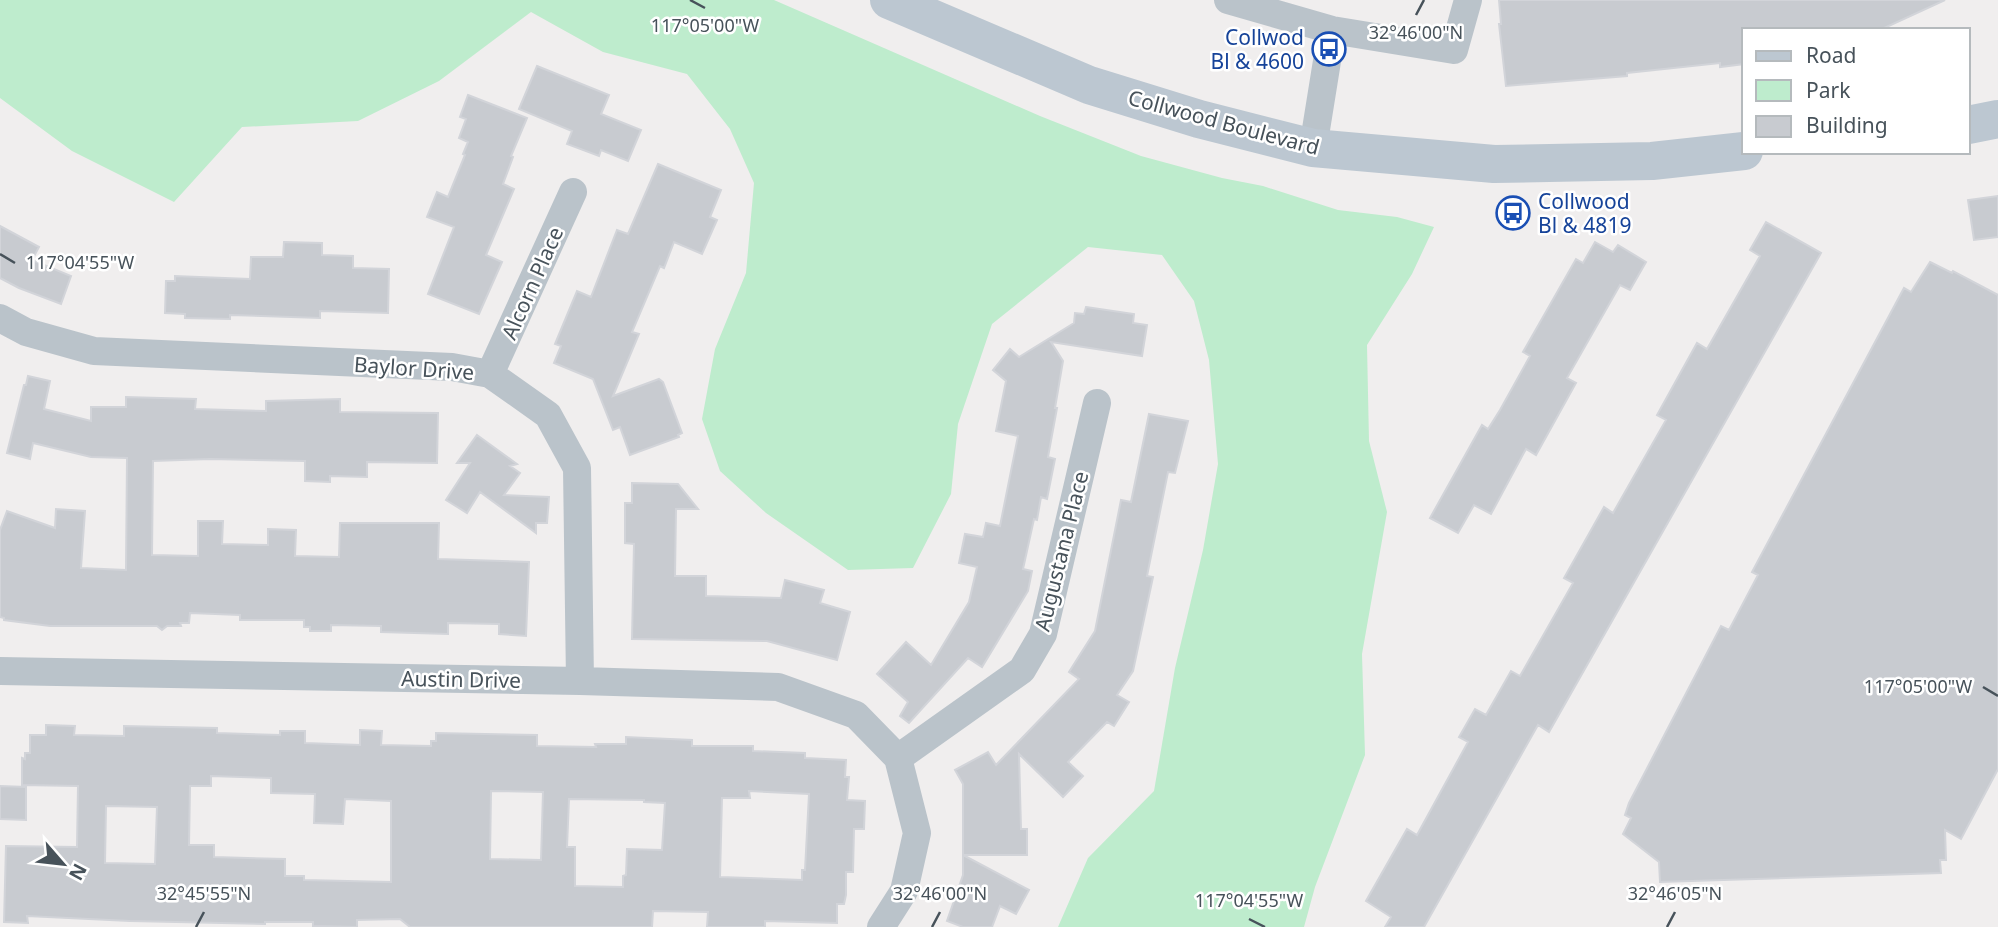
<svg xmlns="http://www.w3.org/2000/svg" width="1998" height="927" viewBox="0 0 1998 927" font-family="'Noto Sans',sans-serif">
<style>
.green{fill:#beeccd}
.building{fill:#c8cbd0;stroke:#d2d4d9;stroke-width:2;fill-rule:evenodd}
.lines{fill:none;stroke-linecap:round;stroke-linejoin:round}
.street{stroke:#bac3ca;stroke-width:28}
.secondary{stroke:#bcc7d1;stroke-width:38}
.ticks{fill:none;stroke:#47525a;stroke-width:2.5}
.labels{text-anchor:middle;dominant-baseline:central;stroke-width:5;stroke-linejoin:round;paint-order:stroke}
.transit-label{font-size:21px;fill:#164399;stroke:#fff;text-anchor:end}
.street-label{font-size:21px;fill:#47525a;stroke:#fff}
.ticks-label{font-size:18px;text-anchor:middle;fill:#47525a;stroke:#fff;stroke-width:5;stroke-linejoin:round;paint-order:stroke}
</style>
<rect width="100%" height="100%" fill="#f0eeee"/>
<path class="green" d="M 0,0 L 774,0 L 1040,116 L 1141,156 L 1222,178 L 1263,186 L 1338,210 L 1397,217 L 1434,227 L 1412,274 L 1367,345 L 1369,441 L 1387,512 L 1362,654 L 1365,755 L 1315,887 L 1304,927 L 1058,927 L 1088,858 L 1154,791 L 1175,668 L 1203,550 L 1218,464 L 1209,360 L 1194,301 L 1162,255 L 1088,247 L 992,324 L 958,424 L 951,494 L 913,568 L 848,570 L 766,513 L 720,471 L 702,419 L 715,349 L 746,273 L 754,183 L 730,129 L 687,74 L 603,52 L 531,12 L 439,81 L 358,121 L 242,127 L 174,202 L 72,151 L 0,98 Z"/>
<path class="building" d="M 1499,0 L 1945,0 L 1880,30 L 1744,30 L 1744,64 L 1720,67 L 1720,63 L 1627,73 L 1627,76 L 1506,86 L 1499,24 L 1501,24 Z
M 537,66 L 609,95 L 601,114 L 641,130 L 628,161 L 601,150 L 599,156 L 567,144 L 572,131 L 519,109 Z
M 468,95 L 527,118 L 511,156 L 513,157 L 503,184 L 514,189 L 486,255 L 502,262 L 479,314 L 428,294 L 454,227 L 427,217 L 437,192 L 448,197 L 465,155 L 463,154 L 468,142 L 459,138 L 466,119 L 460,117 Z
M 658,164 L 721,190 L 710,217 L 717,220 L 702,254 L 674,242 L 664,268 L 660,266 L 632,332 L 639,334 L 613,396 L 659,379 L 663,382 L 682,433 L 678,435 L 679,437 L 630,455 L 620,427 L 613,430 L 593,379 L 554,363 L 561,346 L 555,344 L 577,291 L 591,297 L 617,230 L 628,234 Z
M 1998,196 L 1998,237 L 1974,240 L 1968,200 Z
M 1766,222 L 1821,253 L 1549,732 L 1538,725 L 1424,927 L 1385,927 L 1391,917 L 1366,901 L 1407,829 L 1417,835 L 1468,742 L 1459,737 L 1475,709 L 1486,715 L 1511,671 L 1520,676 L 1573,583 L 1564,578 L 1604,507 L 1613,513 L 1666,420 L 1657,415 L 1697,343 L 1707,349 L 1760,256 L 1750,250 Z
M 0,226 L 39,247 L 32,260 L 71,276 L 61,304 L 19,288 L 0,278 Z
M 284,242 L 322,243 L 322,255 L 353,256 L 353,268 L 389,269 L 388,313 L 320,311 L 320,318 L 230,315 L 230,319 L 185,318 L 185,314 L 165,313 L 166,281 L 175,281 L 175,276 L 250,279 L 251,257 L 283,257 Z
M 1595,242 L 1613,252 L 1618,245 L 1646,262 L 1630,290 L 1620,285 L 1567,378 L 1576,383 L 1536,455 L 1526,449 L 1491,514 L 1474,505 L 1458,533 L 1430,518 L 1482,425 L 1488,429 L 1500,410 L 1530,356 L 1523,352 L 1576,259 L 1583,263 Z
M 1930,262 L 1952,273 L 1953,271 L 1998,295 L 1998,769 L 1961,839 L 1945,830 L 1946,860 L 1940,860 L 1941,873 L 1660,882 L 1659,862 L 1623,834 L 1631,818 L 1625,815 L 1629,803 L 1721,626 L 1729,630 L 1758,575 L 1752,572 L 1904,288 L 1911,292 Z
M 1086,307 L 1134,314 L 1133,323 L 1147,325 L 1142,356 L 1051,342 L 1063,361 L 1055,408 L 1057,408 L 1048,457 L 1055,459 L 1047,499 L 1041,497 L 1037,520 L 1034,519 L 1023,569 L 1032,571 L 1028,591 L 982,667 L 968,658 L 909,723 L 900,716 L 908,702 L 877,674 L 906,642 L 931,665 L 969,602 L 977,567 L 959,563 L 965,534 L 983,537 L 986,523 L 1000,526 L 1018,436 L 996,431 L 1006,381 L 993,370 L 1010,349 L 1019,357 L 1074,323 L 1075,313 L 1084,314 Z
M 28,376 L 50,381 L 44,409 L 91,421 L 91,407 L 126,407 L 126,397 L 196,399 L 195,409 L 266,411 L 266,401 L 340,399 L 340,412 L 438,413 L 437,463 L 367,462 L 367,477 L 330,476 L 330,482 L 305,481 L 305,461 L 210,459 L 153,461 L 152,555 L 198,556 L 198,521 L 223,521 L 222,544 L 268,545 L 268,529 L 296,530 L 295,556 L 339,557 L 340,523 L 439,523 L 438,559 L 529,562 L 526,636 L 499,634 L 499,624 L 448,623 L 448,634 L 381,632 L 381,626 L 331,625 L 331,631 L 310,631 L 310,627 L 304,627 L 304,620 L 240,620 L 240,615 L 190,613 L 189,623 L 180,623 L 181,626 L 167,626 L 162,630 L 157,626 L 50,626 L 4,620 L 4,618 L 0,617 L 0,530 L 7,511 L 55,528 L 56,509 L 85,511 L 81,568 L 126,570 L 127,458 L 91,457 L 33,443 L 30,459 L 7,453 L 24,385 L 26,385 Z
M 1149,414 L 1188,421 L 1175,473 L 1168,472 L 1147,576 L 1153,577 L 1133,671 L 1117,695 L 1129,702 L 1114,726 L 1107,722 L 1068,762 L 1083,776 L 1063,797 L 1019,754 L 1021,829 L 1027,829 L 1027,855 L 963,855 L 963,784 L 955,770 L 988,752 L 996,765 L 1079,679 L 1069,672 L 1095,631 L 1121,500 L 1131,502 Z
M 477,435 L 517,464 L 510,466 L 520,473 L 504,495 L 549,497 L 547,523 L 536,523 L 536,533 L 480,492 L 467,513 L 446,500 L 470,463 L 457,463 Z
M 632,483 L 678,484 L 698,509 L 676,509 L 675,576 L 706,576 L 706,596 L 781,598 L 785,580 L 824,590 L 820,603 L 850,612 L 837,660 L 767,641 L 632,639 L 634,544 L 625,543 L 625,503 L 632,503 Z
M 46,725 L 75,726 L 74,735 L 124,736 L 124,726 L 217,728 L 217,733 L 280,735 L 280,731 L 305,731 L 305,743 L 360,745 L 360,730 L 382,731 L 381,745 L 431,746 L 431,741 L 436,741 L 436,733 L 537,735 L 537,746 L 596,747 L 595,744 L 626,744 L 626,737 L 692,740 L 692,746 L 753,746 L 753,751 L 805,753 L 805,758 L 846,760 L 845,777 L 849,777 L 847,800 L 865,801 L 864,829 L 854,829 L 853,872 L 846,872 L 846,895 L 844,904 L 837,904 L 837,923 L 765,921 L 765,927 L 707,927 L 708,912 L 653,911 L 652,927 L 410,927 L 400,919 L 357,920 L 357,927 L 313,926 L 313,922 L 265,922 L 265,924 L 130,921 L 27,916 L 28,923 L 4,922 L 6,846 L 77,847 L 78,786 L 22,785 L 22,758 L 25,759 L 25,753 L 30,753 L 30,735 L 46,735 ZM 211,776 L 271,778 L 271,793 L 315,794 L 314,823 L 343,824 L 345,799 L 391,801 L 391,882 L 304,880 L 304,876 L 285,876 L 285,859 L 214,857 L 214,845 L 189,845 L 190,786 L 211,786 ZM 491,791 L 543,792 L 541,860 L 490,859 ZM 749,791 L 809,794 L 805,870 L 802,870 L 802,880 L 720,877 L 722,798 L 750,798 ZM 569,799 L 644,800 L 644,802 L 665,803 L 662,850 L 627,849 L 626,875 L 623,876 L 623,887 L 575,886 L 575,847 L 567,847 ZM 106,806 L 157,807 L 155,864 L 105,863 Z
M 0,786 L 26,787 L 26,820 L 0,819 Z
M 963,855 L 1029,890 L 1016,914 L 1000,906 L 992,927 L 963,927 L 947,921 L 963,875 Z"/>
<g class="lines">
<path class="street" d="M 1228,0 L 1332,30 L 1454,50 L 1468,0
M 1313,148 L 1332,30
M 0,318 L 26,332 L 94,351 L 452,367 L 490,374 L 548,415 L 577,468 L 580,681
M 490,374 L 573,192
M 0,671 L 580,681 L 778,687 L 856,715 L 898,758
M 898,758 L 1022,670 L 1043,634 L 1097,403
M 881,927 L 904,891 L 917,833 L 898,758"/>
<path class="secondary" d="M 889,0 L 1089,85 L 1199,119 L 1313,148 L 1494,164 L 1652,161 L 1744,151
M 1968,125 L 1998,119"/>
</g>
<path class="ticks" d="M 690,0 L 705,8M 1416,15 L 1424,0M 0,254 L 15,263M 1983,687 L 1998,696M 1249,919 L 1265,927M 196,927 L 204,912M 932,927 L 940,912M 1667,927 L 1675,912"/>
<defs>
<symbol id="bus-ring" viewBox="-11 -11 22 22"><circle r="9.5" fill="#fff" stroke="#1a4fb4" stroke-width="1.5"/><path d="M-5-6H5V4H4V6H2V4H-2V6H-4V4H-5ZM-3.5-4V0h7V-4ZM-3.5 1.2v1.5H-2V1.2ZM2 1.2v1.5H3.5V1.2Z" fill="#1a4fb4"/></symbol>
</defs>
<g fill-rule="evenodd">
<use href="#bus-ring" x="1310" y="30" width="38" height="38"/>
<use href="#bus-ring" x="1494" y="194" width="38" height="38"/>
</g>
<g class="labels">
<g class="transit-label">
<text x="1304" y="37">Collwod<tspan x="1304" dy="24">Bl &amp; 4600</tspan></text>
<text x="1538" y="201" text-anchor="start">Collwood<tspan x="1538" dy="24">Bl &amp; 4819</tspan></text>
</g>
<g class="street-label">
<text transform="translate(1224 122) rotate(15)">Collwood Boulevard</text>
<text transform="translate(532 283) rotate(-66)">Alcorn Place</text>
<text transform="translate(414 368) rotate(4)">Baylor Drive</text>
<text transform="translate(1061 551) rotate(-76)">Augustana Place</text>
<text transform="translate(461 679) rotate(1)">Austin Drive</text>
</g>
</g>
<g class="ticks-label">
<text x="705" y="32">117°05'00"W</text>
<text x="1416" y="39">32°46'00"N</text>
<text x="80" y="269">117°04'55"W</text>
<text x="1918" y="693">117°05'00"W</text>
<text x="204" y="900">32°45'55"N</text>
<text x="940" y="900">32°46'00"N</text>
<text x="1675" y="900">32°46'05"N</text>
<text x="1249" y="907">117°04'55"W</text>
</g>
<rect x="1742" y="28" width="228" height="126" fill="#ffffff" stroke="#b5babd" stroke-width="2"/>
<rect x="1756" y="51" width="35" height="10" fill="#bcc7d1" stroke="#b5babd" stroke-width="2"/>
<text x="1806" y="63" font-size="21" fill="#47525a">Road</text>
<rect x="1756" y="80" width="35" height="21" fill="#beeccd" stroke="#b5babd" stroke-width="2"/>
<text x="1806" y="98" font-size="21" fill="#47525a">Park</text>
<rect x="1756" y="116" width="35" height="21" fill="#c8cbd0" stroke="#b5babd" stroke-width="2"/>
<text x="1806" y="133" font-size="21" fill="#47525a">Building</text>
<g transform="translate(63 864) rotate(118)" stroke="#ffffff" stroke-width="5" paint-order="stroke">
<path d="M0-5L12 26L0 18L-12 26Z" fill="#47525a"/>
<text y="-10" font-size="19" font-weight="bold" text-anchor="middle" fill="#47525a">N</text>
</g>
</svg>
